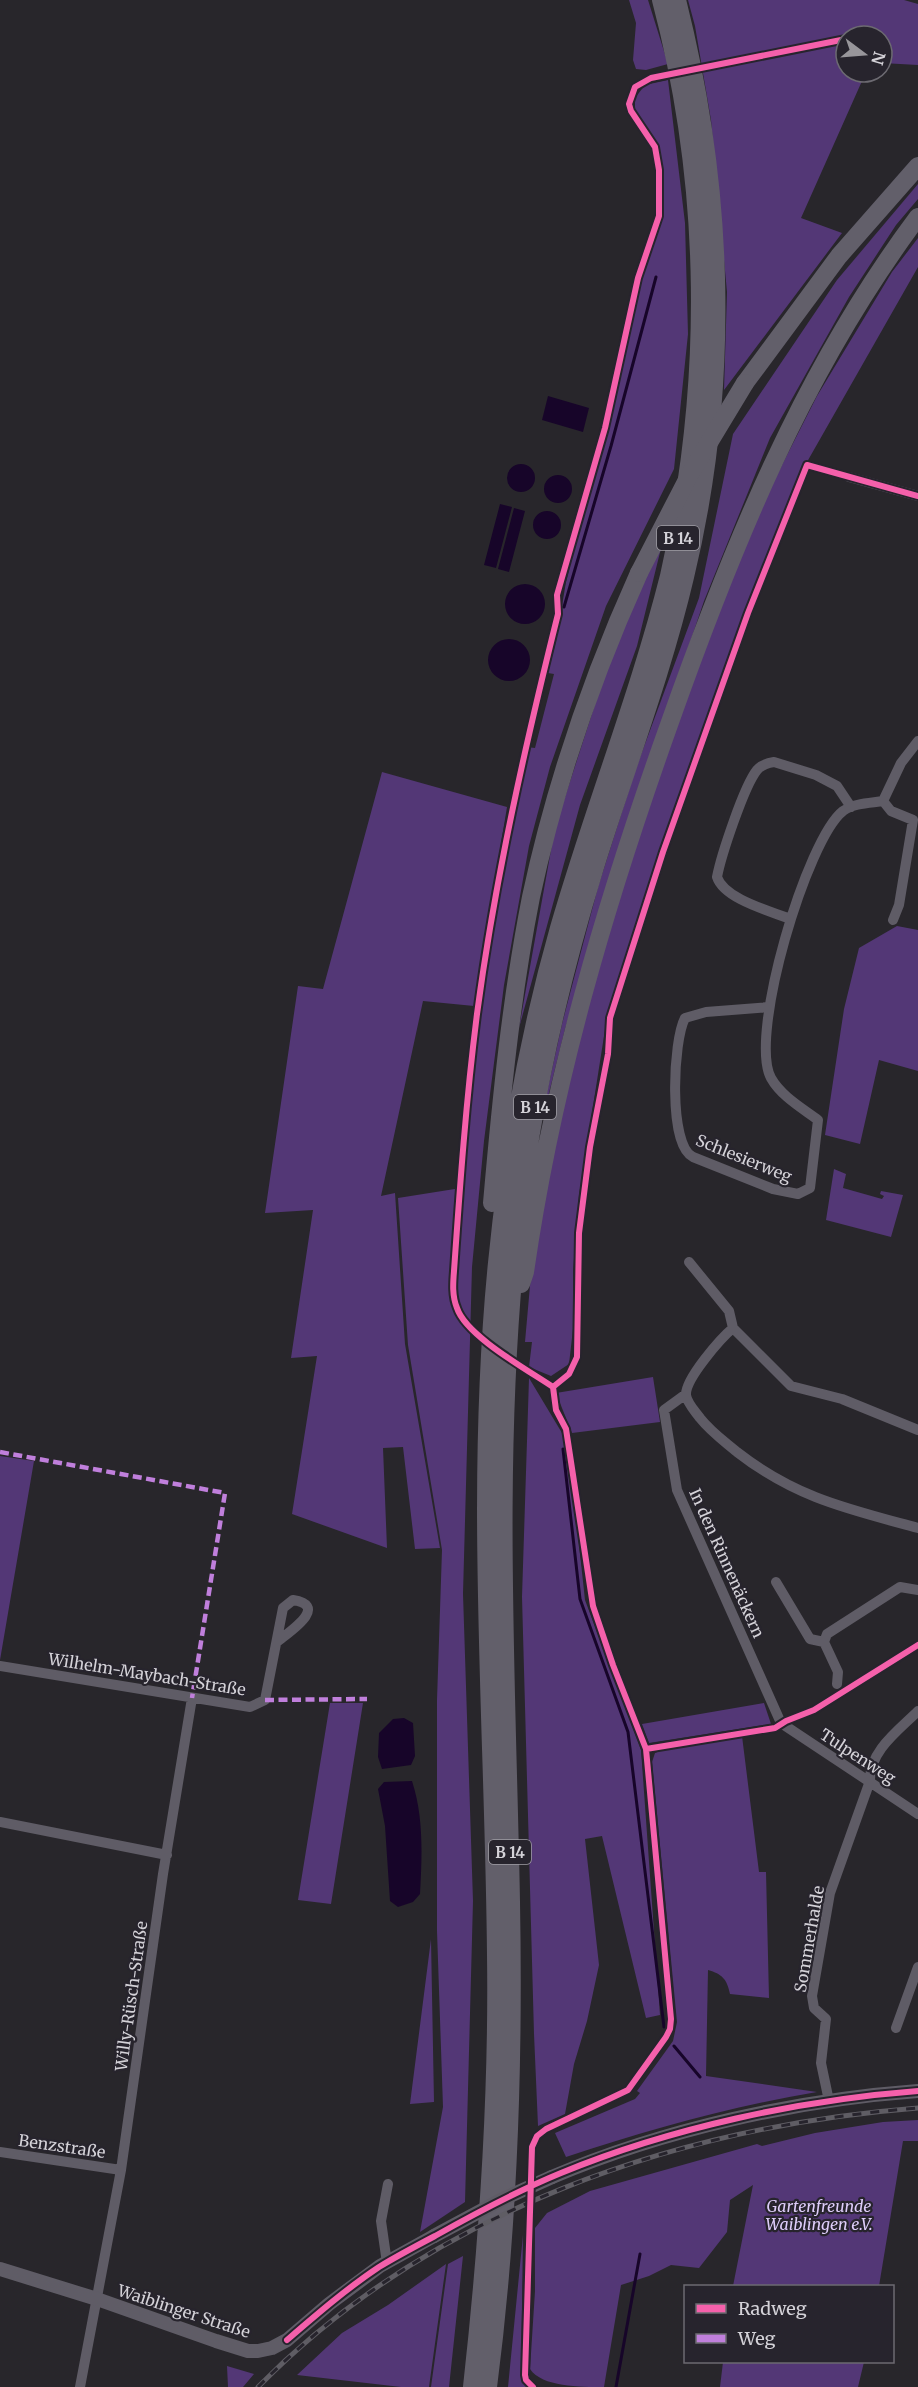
<svg xmlns="http://www.w3.org/2000/svg" width="918" height="2387" viewBox="0 0 918 2387" font-family="Merriweather,serif">
<style>
.green{fill:#533776}
.water{fill:#170529}
.lines{fill:none;stroke-linecap:round;stroke-linejoin:round}
.stream{stroke:#170529;stroke-width:3}
.minor{stroke:#5f5c66;stroke-width:10}
.tertiary{stroke:#5f5c66;stroke-width:14}
.trunk{stroke:#625f6a;stroke-width:18}
.rail-casing{stroke:#5f5d64;stroke-width:5}
.rail{stroke:#27242d;stroke-width:3;stroke-dasharray:9;stroke-linecap:butt}
.tertiary-bridge{stroke:#5f5c66;stroke-width:14}
.trunk-bridge{stroke:#625f6a;stroke-width:18}
.quiet{stroke:#c07fdc;stroke-width:4.5;stroke-dasharray:9 4.5;stroke-linecap:butt}
.cycleway-casing{stroke:#27242d;stroke-width:10}
.cycleway{stroke:#f560ab;stroke-width:6}
.labels{text-anchor:middle;dominant-baseline:central;stroke-width:4.5;stroke-linejoin:round;paint-order:stroke}
.shield{fill:#27242d;stroke:#a09ea5;stroke-width:1.5}
.shield-label{font-size:15px;font-weight:bold;fill:#d4d2d8}
.street-label{font-size:16px;fill:#d4d2d8;stroke:#27242d}
.park-label{font-size:16px;font-style:italic;fill:#decdfa;stroke:#27242d}
</style>
<rect width="100%" height="100%" fill="#28262b"/>
<path class="green" d="M 629,0 L 648,0 L 668,64 L 646,70 L 636,69 L 633,60 L 636,23 Z
M 688,0 L 904,0 L 918,4 L 918,65 L 882,63 L 882,36 L 846,36 L 846,72 L 866,72 L 801,218 L 842,233 L 724,390 L 727,292 L 711,120 L 695,26 Z
M 668,80 L 685,223 L 688,334 L 674,469 L 606,606 L 550,767 L 529,846 L 504,985 L 484,1141 L 472,1267 L 463,1594 L 473,1901 L 465,2202 L 420,2232 L 443,2107 L 437,1931 L 437,1700 L 442,1550 L 408,1345 L 398,1198 L 461,1188 L 484,984 L 508,836 L 527,747 L 535,748 L 554,674 L 548,673 L 556,641 L 566,582 L 638,288 L 663,204 L 659,146 L 635,110 L 635,98 L 645,85 Z
M 918,184 L 918,199 L 896,225 L 849,297 L 770,438 L 704,601 L 608,886 L 565,1029 L 547,1101 L 545,1101 L 562,1024 L 598,887 L 635,771 L 699,598 L 733,434 L 837,280 Z
M 918,238 L 918,267 L 803,469 L 727,659 L 607,1017 L 579,1195 L 573,1271 L 573,1329 L 569,1364 L 551,1376 L 529,1367 L 532,1342 L 525,1342 L 533,1252 L 584,1011 L 636,840 L 703,650 L 758,512 L 817,396 L 892,272 Z
M 663,540 L 637,646 L 580,805 L 519,1028 L 555,828 L 611,655 Z
M 382,772 L 507,807 L 474,1006 L 423,1001 L 381,1196 L 395,1193 L 405,1344 L 440,1548 L 415,1549 L 403,1447 L 383,1448 L 387,1548 L 292,1514 L 317,1356 L 291,1358 L 313,1210 L 265,1213 L 298,986 L 323,989 Z
M 897,926 L 918,930 L 918,1071 L 879,1060 L 860,1144 L 825,1135 L 844,1009 L 859,948 Z
M 834,1169 L 846,1174 L 843,1188 L 882,1199 L 884,1196 L 880,1194 L 881,1191 L 903,1195 L 891,1237 L 826,1220 Z
M 653,1377 L 660,1422 L 572,1433 L 556,1393 Z
M 529,1378 L 568,1443 L 585,1600 L 641,1750 L 660,2015 L 646,2018 L 602,1836 L 585,1839 L 599,1965 L 587,2021 L 574,2064 L 565,2114 L 538,2126 L 534,2034 L 522,1597 Z
M 0,1456 L 34,1461 L 0,1660 Z
M 330,1703 L 363,1703 L 331,1904 L 298,1900 Z
M 764,1703 L 771,1724 L 649,1743 L 642,1724 Z
M 742,1736 L 759,1872 L 766,1872 L 769,1998 L 730,1994 C 727,1979 722,1974 708,1970 L 706,2076 L 817,2092 C 729,2107 651,2129 566,2157 L 555,2133 L 635,2099 L 640,2093 L 637,2091 L 673,2041 L 677,2022 L 652,1762 L 655,1753 L 662,1750 Z
M 431,1939 L 434,2102 L 410,2104 Z
M 918,2120 L 918,2141 L 903,2141 L 879,2286 L 733,2286 L 753,2185 L 730,2200 L 727,2232 L 699,2268 L 671,2265 L 649,2276 L 621,2285 L 604,2387 C 580,2387 542,2387 530,2369 L 535,2291 L 535,2228 L 547,2213 L 590,2191 L 757,2144 L 762,2146 L 815,2133 L 883,2122 Z
M 523,2235 L 521,2375 L 525,2384 L 530,2387 L 508,2387 Z
M 463,2256 L 449,2387 L 431,2387 L 448,2264 Z
M 446,2264 L 429,2387 L 401,2387 L 297,2375 L 342,2333 L 388,2305 Z
M 723,2362 L 864,2362 L 858,2387 L 720,2387 Z
M 227,2366 L 254,2374 L 243,2387 L 228,2387 Z"/>
<path class="water" d="M 548,396 L 589,408 L 583,432 L 542,420 Z
M507 478a14 14 0 1 1 28 0a14 14 0 1 1-28 0Z
M544 489a14 14 0 1 1 28 0a14 14 0 1 1-28 0Z
M 500,504 L 512,507 L 496,568 L 484,565 Z
M 514,508 L 525,511 L 509,572 L 498,569 Z
M533 525a14 14 0 1 1 28 0a14 14 0 1 1-28 0Z
M505 604a20 20 0 1 1 40 0a20 20 0 1 1-40 0Z
M488 660a21 21 0 1 1 42 0a21 21 0 1 1-42 0Z
M 404,1718 L 413,1723 L 415,1756 L 411,1765 L 382,1769 L 378,1757 L 379,1733 L 393,1719 Z
M 412,1781 C 424,1818 422,1856 420,1894 L 413,1902 L 398,1907 L 390,1901 L 385,1826 L 378,1789 L 384,1782 Z"/>
<g class="lines">
<path class="stream" d="M 564,607 L 611,446 L 656,277
M 563,1449 L 580,1599 L 628,1732 L 664,2027
M 674,2046 L 700,2077
M 616,2387 L 640,2254"/>
<path class="minor" d="M 849,477 L 918,496
M 883,801 L 891,811 L 913,820 L 899,905 L 893,920
M 790,919 C 770,911 724,899 717,877 C 721,856 744,786 757,770 C 761,765 768,763 774,762 L 816,775 L 837,786 L 851,807
M 769,1007 L 706,1012 L 685,1018 C 673,1040 668,1145 693,1157 L 773,1189 L 798,1194 L 810,1188 L 818,1120 C 802,1108 781,1096 771,1078 C 748,1036 807,839 843,811 C 854,803 871,803 883,801 L 901,763 L 918,741
M 689,1262 L 729,1311 L 733,1328 L 791,1386 L 842,1399 L 918,1430
M 733,1328 C 721,1338 685,1379 686,1395 C 687,1403 695,1411 700,1418 C 711,1432 724,1441 737,1452 C 796,1498 848,1509 918,1528
M 686,1394 L 664,1410 L 677,1490 L 781,1723 L 918,1814
M 776,1582 L 810,1639 L 824,1642
M 0,1666 L 250,1707 L 265,1700 L 283,1608 L 293,1600 C 331,1606 286,1634 277,1642
M 837,1684 L 838,1672 L 824,1642 L 827,1634 L 900,1587 L 918,1590
M 0,1822 L 167,1855
M 896,2028 L 918,1967
M 829,2101 L 821,2063 L 826,2019 L 814,2008 L 812,1996 L 830,1893 L 870,1781 C 869,1751 899,1730 918,1711
M 0,2152 L 121,2170
M 387,2263 L 381,2221 L 388,2184
M 80,2387 L 121,2170 L 163,1874 L 192,1698"/>
<path class="tertiary" d="M 552,2177 C 665,2129 796,2100 918,2091
M 0,2269 L 97,2299 L 216,2341 L 248,2351 L 258,2351 L 272,2348 L 287,2340 L 329,2304 L 380,2266 L 434,2236"/>
<path class="trunk" d="M 745,383 L 839,256 L 918,166
M 492,1203 C 501,1101 511,998 531,897 C 555,785 592,677 639,573
M 521,1284 L 525,1272 C 552,1083 606,901 670,722 C 733,544 804,369 918,217
M 472,2387 C 488,2243 498,2099 496,1955 C 494,1725 474,1493 497,1263 C 508,1150 528,1037 559,928 C 593,810 639,695 669,576 C 712,385 711,189 661,0
M 488,2387 C 509,2226 514,2064 511,1902 C 507,1684 494,1465 516,1247 C 528,1117 557,991 595,867 C 625,770 662,675 685,577 C 731,386 725,190 677,0"/>
<defs>
<path id="rail" d="M 258,2387 C 431,2211 676,2127 918,2108"/>
</defs>
<use href="#rail" class="rail-casing"/>
<use href="#rail" class="rail"/>
<path class="tertiary-bridge" d="M 434,2236 L 503,2199 L 552,2177"/>
<path class="trunk-bridge" d="M 639,573 L 690,474 L 745,383"/>
<path class="quiet" d="M 0,1452 L 225,1493 L 192,1698
M 265,1700 L 367,1699"/>
<defs>
<path id="cycleway" d="M 553,1387 C 528,1370 466,1336 457,1308 C 452,1296 453,1283 454,1271 C 460,1185 466,1100 477,1014 C 495,879 525,746 558,614 L 557,595 L 605,428 L 638,278 L 659,216 L 659,170 L 655,147 L 631,111 L 629,104 L 635,87 L 651,78 L 846,39
M 553,1387 L 569,1374 L 577,1357 L 579,1233 L 590,1147 L 608,1054 L 610,1018 L 663,852 L 748,613 L 807,465 L 918,496
M 646,1749 L 775,1728 L 786,1721 L 814,1710 L 918,1645
M 287,2340 C 316,2315 346,2289 379,2267 C 397,2256 416,2246 435,2236 C 476,2213 517,2191 561,2173 C 670,2128 800,2100 918,2091
M 533,2387 L 526,2380 L 525,2375 L 532,2147 L 537,2136 L 546,2129 L 628,2090 L 666,2037 L 670,2029 L 671,2019 L 646,1749 L 613,1665 L 593,1606 L 566,1429 L 556,1410 L 553,1387"/>
</defs>
<use href="#cycleway" class="cycleway-casing"/>
<use href="#cycleway" class="cycleway"/>
</g>
<g class="labels">
<g class="shield">
<rect x="657" y="526" width="42" height="24" rx="4.5"/>
<rect x="514" y="1095" width="42" height="24" rx="4.5"/>
<rect x="489" y="1840" width="42" height="24" rx="4.5"/>
</g>
<g class="shield-label">
<text x="678" y="538">B 14</text>
<text x="535" y="1107">B 14</text>
<text x="510" y="1852">B 14</text>
</g>
<g class="street-label">
<text transform="translate(744 1158) rotate(22)">Schlesierweg</text>
<text transform="translate(727 1563) rotate(66)">In den Rinnenäckern</text>
<text transform="translate(147 1674) rotate(9)">Wilhelm-Maybach-Straße</text>
<text transform="translate(858 1756) rotate(33)">Tulpenweg</text>
<text transform="translate(809 1939) rotate(-80)">Sommerhalde</text>
<text transform="translate(131 1996) rotate(-82)">Willy-Rüsch-Straße</text>
<text transform="translate(62 2146) rotate(8)">Benzstraße</text>
<text transform="translate(184 2311) rotate(18)">Waiblinger Straße</text>
</g>
<g class="park-label">
<text x="819" y="2206">Gartenfreunde<tspan x="819" dy="18">Waiblingen e.V.</tspan></text>
</g>
</g>
<rect x="684" y="2285" width="210" height="78" fill="#27242d" stroke="#6c6a71" stroke-width="1.5"/>
<rect x="696" y="2304" width="30" height="9" fill="#f560ab" stroke="#6c6a71" stroke-width="1.5"/>
<text x="738" y="2315" font-size="18" fill="#d4d2d8">Radweg</text>
<rect x="696" y="2334" width="30" height="9" fill="#c07fdc" stroke="#6c6a71" stroke-width="1.5"/>
<text x="738" y="2345" font-size="18" fill="#d4d2d8">Weg</text>
<g transform="translate(864 54) rotate(106)"><circle r="28" fill="#27242d" stroke="#6c6a71" stroke-width="1.5"/>
<path d="M0-4.5L10 22L0 15L-10 22Z" fill="#98969b"/>
<text y="-9" font-size="16" font-weight="bold" text-anchor="middle" fill="#d4d2d8">N</text>
</g>
</svg>
